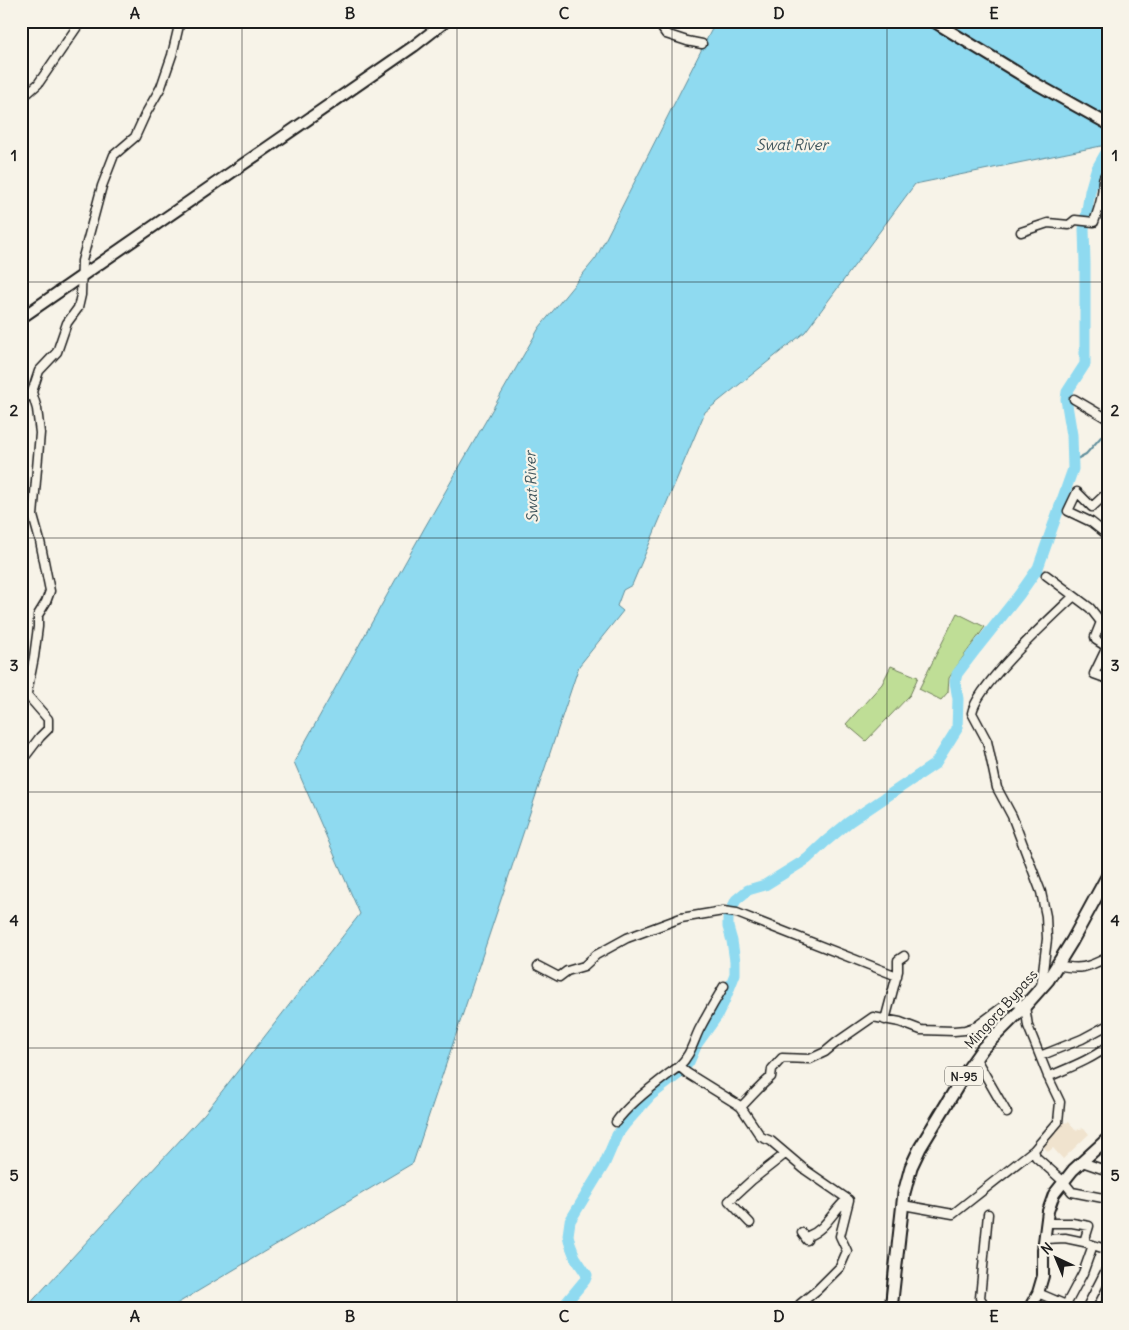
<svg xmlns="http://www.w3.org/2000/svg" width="1129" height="1330" viewBox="0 0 1129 1330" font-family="Delius,sans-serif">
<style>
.built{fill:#f0e3ce}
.green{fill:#bfde96;stroke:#6e7d59}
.water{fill:#8fdaf0;stroke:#618e9b}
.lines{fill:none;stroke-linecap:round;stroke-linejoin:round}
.stream{stroke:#618e9b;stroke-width:2}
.river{stroke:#8fdaf0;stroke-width:11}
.minor-casing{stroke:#1c1c1c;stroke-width:11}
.major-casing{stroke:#1c1c1c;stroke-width:14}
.highway-casing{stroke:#1c1c1c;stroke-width:15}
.minor{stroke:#f7f3e8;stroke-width:8}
.major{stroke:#f7f3e8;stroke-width:10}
.highway{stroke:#f7f3e8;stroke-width:11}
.grid{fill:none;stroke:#1c1c1c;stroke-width:1;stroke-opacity:0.55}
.labels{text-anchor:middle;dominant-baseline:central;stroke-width:4.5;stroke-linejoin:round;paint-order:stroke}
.shield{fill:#f7f3e8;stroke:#5e5c59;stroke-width:1}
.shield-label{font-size:12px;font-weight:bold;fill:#1c1c1c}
.street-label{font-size:14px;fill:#1c1c1c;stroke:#f7f3e8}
.water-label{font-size:15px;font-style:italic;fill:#3e555c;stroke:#f7f3e8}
.neatline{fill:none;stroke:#1c1c1c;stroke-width:2}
.grid-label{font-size:16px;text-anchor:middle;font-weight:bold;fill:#1c1c1c}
</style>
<rect width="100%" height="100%" fill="#f7f3e8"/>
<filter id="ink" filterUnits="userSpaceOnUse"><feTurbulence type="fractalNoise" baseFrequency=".02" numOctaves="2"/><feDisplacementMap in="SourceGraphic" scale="10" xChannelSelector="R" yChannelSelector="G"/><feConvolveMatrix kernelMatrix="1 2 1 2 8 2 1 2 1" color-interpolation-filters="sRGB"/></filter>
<g filter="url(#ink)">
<path class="built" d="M 1069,1122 L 1075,1130 L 1084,1128 L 1089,1134 L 1063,1159 L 1053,1148 L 1048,1152 L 1043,1146 L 1062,1123 Z"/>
<path class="green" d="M 957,613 L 985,627 L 963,657 L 949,678 L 948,692 L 941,700 L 919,689 Z
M 891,666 L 918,677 L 910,695 L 866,741 L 846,724 L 882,684 Z"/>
<path class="water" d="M 716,21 L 1108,21 L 1108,144 L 1106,145 L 915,184 L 805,332 L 705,412 L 632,585 L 623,590 L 617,606 L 623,611 L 579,666 L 413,1163 L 168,1309 L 25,1309 L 205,1113 L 360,914 L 294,762 L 425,527 L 539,328 L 596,258 Z"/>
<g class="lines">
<path class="stream" d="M 1073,461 L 1086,454 L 1108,429"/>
<path class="river" d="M 561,1309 L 585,1280 L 587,1275 L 575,1257 L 570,1244 L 568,1235 L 570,1221 L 604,1165 L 617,1135 L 626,1123 L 650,1096 L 680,1073 L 689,1062 L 697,1044 L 717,1016 L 724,1002 L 735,974 L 735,961 L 732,941 L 728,927 L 728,917 L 736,900 L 748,890 L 765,885 L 807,859 L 825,842 L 849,822 L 935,764 L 957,729 L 958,699 L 955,682 L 957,674 L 976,649 L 1019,595 L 1038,568 L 1073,469 L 1072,435 L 1066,399 L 1067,392 L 1085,364 L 1085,263 L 1084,229 L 1090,191 L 1096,170 L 1108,149"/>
<defs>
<path id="minor" d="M 657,21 L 666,34 L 687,41 L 702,44
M 21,96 L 29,92 L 38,84 L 81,21
M 1021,232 L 1048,223 L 1069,225 L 1075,220 L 1094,222 C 1097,213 1101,203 1102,194 C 1104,182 1100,182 1108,170
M 1074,399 L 1108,419
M 21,402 L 32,392 L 39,371 L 57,352 L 67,323 L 78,308 L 81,295 L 82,261 L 102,186 L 114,155 L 135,137 L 145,115 L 161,87 L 172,55 L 180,21
M 1108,492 L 1092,507 L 1077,492 L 1068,511 L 1091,522 L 1105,533 L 1108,528
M 1046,575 L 1090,608 L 1101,622 L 1095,637 L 1096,640 L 1107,647 L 1094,674 L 1108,679
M 21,688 L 48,719 L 48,729 L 40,737 L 21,762
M 27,693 L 34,657 L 38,627 L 38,615 L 46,602 L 50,591 L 40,541 L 33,516 L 40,433 L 37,409 L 32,392
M 1057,965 C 1080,970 1087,968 1108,957
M 538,966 L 559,977 L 567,971 L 584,966 L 596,955 L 627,938 L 681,918 L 723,911 L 737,913 L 897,976
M 1041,987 L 1047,939 L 1046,916 L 1041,892 L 1012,816 L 997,788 L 987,741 L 972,713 C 977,685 1051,618 1074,596
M 885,1020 L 898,971 L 898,960 L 904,956
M 1040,1056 L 1082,1039 L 1108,1025
M 976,1059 L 1007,1113
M 679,1066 L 687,1073 L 737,1104 L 741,1107 L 761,1137 L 771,1141 L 804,1169 L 849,1200 L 840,1236 L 847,1251 L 840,1267 L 817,1290 L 800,1304 L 799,1309
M 1048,1077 C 1068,1068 1091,1060 1108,1046
M 741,1107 C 751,1097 760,1086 771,1077 L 772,1069 L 782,1058 L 810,1059 L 825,1052 L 837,1042 L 873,1017 L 900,1022 L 921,1030 L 954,1031 L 965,1030 L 977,1026 L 1001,1008 L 1015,1002 L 1025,1006 L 1028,1026 L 1050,1081 L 1060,1102 L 1058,1122 L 1034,1150 L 1036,1157 L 1064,1182 L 1072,1192 L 1108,1199
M 616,1122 C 627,1106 654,1085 670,1073 C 673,1071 676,1069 679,1066 C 690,1056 693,1043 699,1030 C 707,1015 715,1001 724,986
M 1082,1162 L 1108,1171
M 903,1205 L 953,1214 L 1034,1150
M 750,1223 L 729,1201 L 752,1180 L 785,1154
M 1046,1223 L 1072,1223 L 1089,1226 L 1084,1242
M 802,1233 L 807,1240 L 808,1236 C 825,1230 833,1211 846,1200
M 1045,1239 L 1065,1238 L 1084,1242 L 1108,1250
M 1038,1293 L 1066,1305 L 1083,1273 L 1093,1245
M 660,1309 L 661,1308
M 987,1309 L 980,1298 L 988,1214
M 1086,1309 L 1108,1266
M 1104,1309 L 1108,1297"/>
<path id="major" d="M 933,21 L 1033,82 L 1108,124
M 21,318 L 414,46 L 446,21
M 1029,1309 L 1038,1293 L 1043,1276 L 1043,1250 L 1048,1211 L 1054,1194 L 1073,1170 L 1108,1138"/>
<path id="highway" d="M 891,1309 L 904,1193 L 911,1167 L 920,1148 L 966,1072 L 983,1048 L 1025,1006 L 1048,980 L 1072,941 L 1108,875"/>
</defs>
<use href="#minor" class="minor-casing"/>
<use href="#major" class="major-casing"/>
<use href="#highway" class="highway-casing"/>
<use href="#minor" class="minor"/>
<use href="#major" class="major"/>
<use href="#highway" class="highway"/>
</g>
</g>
<path class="grid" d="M 242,21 L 242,1309M 457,21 L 457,1309M 672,21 L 672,1309M 887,21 L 887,1309M 21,282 L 1108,282M 21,538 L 1108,538M 21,792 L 1108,792M 21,1048 L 1108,1048"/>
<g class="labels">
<rect class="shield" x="945" y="1066.5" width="38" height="19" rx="4"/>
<g class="shield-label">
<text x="964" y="1076">N-95</text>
</g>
<g class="street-label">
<text transform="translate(1001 1009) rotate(-48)">Mingora Bypass</text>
</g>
<g class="water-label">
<text x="792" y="144">Swat River</text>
<text transform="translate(531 487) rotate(-92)">Swat River</text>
</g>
</g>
<rect width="1129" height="1330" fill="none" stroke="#f7f3e8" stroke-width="55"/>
<g transform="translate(1056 1258) rotate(316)" stroke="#f7f3e8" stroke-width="4" paint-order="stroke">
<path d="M0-4L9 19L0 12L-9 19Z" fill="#1c1c1c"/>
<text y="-8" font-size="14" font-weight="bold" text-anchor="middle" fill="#1c1c1c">N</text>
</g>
<rect x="28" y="28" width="1074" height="1274" class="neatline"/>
<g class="grid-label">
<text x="135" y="19">A</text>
<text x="350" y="19">B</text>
<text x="564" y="19">C</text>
<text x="779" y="19">D</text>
<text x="994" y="19">E</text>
<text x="14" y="161">1</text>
<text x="1115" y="161">1</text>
<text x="14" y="416">2</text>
<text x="1115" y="416">2</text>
<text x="14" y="671">3</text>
<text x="1115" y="671">3</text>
<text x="14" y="926">4</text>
<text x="1115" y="926">4</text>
<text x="14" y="1181">5</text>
<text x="1115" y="1181">5</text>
<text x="135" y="1322">A</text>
<text x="350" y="1322">B</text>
<text x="564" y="1322">C</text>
<text x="779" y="1322">D</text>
<text x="994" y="1322">E</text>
</g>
</svg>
